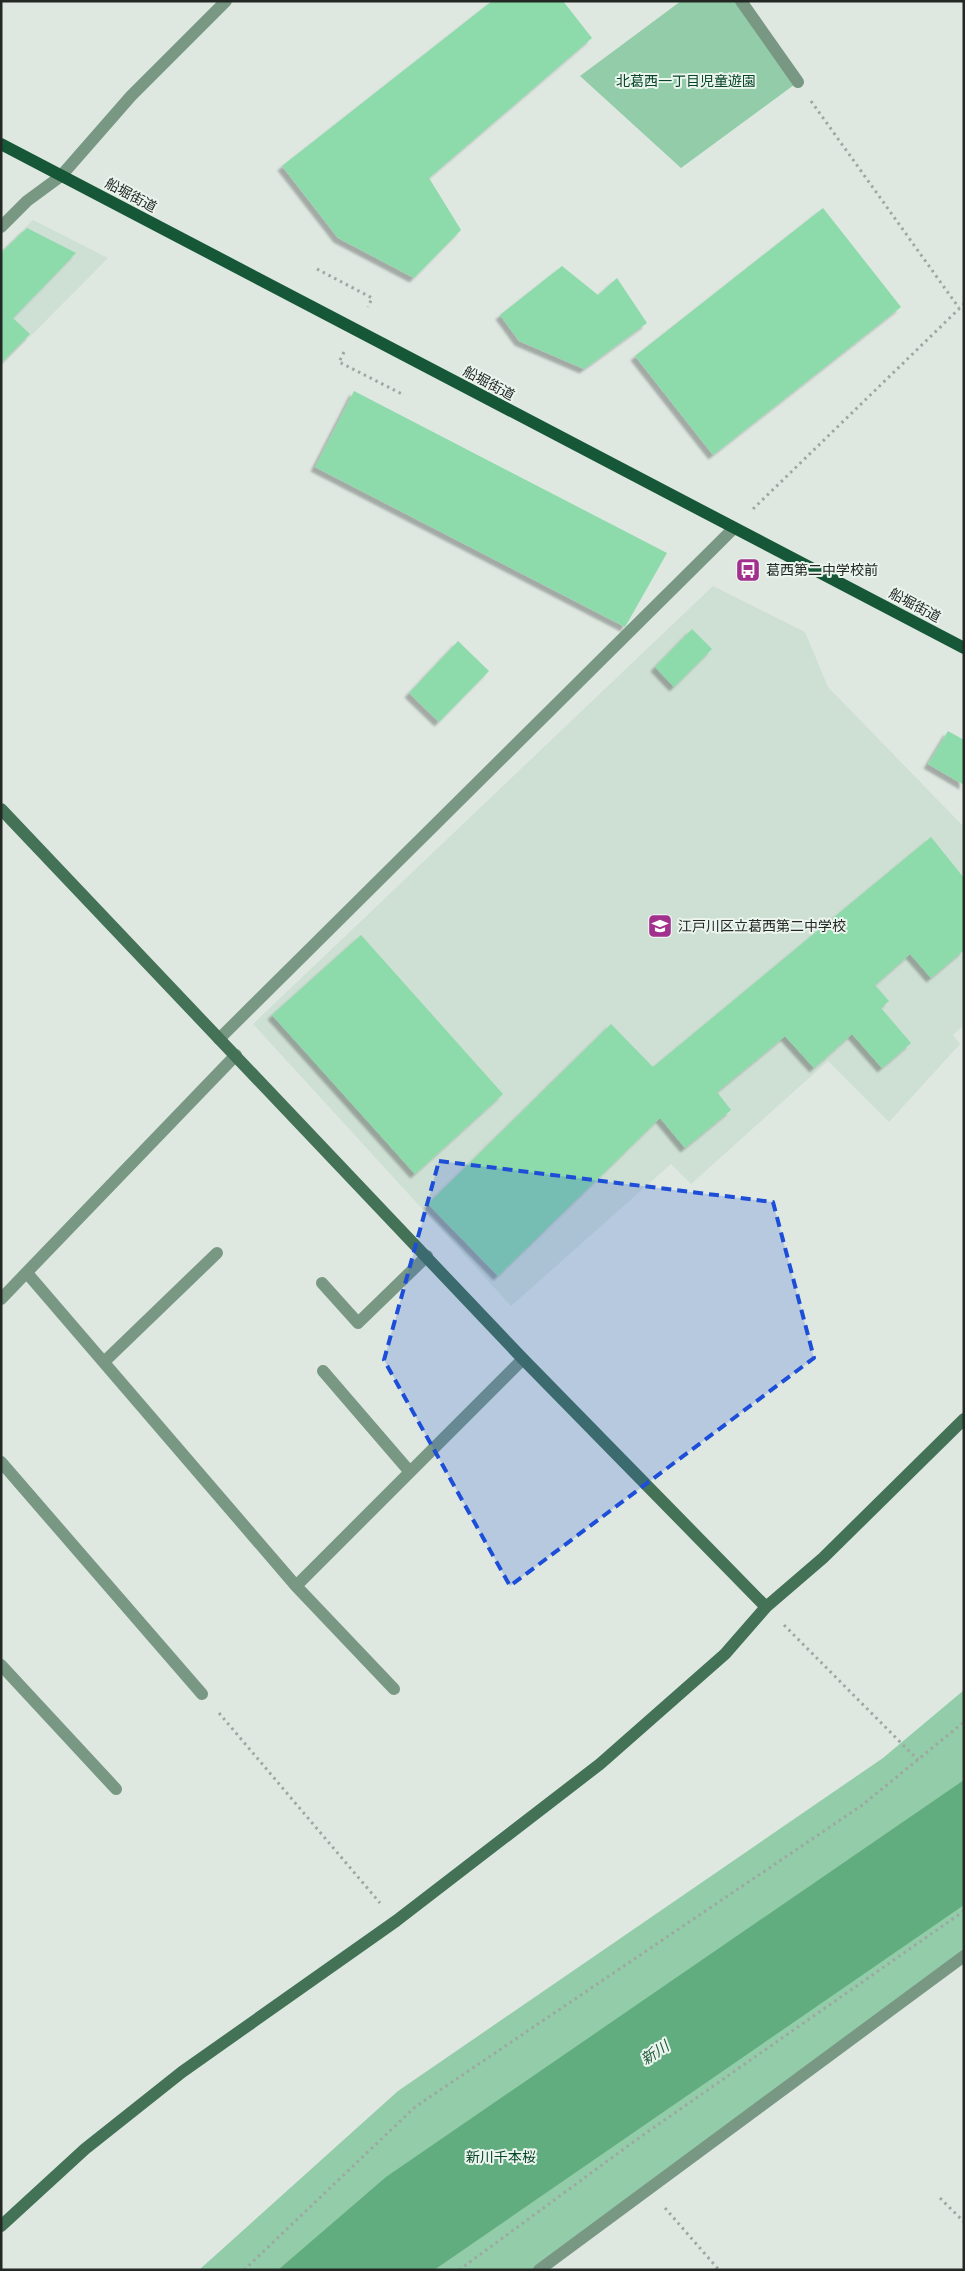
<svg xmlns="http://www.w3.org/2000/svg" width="965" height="2271" viewBox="0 0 965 2271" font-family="'Roboto Condensed','Noto Sans JP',sans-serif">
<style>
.built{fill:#cedfd3}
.green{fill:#92cca8}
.water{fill:#61ad80}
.building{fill:#8ddaab;filter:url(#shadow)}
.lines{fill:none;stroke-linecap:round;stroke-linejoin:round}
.path{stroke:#9fa7a2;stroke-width:3;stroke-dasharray:2.5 4;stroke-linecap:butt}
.lane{stroke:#799884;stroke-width:12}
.street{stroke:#799884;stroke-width:12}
.secondary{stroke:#437256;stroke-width:12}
.primary{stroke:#155736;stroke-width:12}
.marked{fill:#1d4ed8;fill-opacity:0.2;stroke:#1d4ed8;stroke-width:4;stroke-dasharray:10 6;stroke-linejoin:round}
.labels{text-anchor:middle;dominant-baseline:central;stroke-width:4;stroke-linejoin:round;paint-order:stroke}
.park-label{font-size:14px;fill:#074528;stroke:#ebf5ee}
.street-label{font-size:14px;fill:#242825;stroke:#ebf5ee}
.poi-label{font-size:14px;fill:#242825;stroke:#ebf5ee;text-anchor:start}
.water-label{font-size:15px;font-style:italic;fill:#235b3c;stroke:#ebf5ee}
</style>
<defs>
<filter id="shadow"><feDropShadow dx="-4.5" dy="4.5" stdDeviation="1" flood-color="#0004"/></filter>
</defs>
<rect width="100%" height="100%" fill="#dee8e1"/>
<path class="built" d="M 33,220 L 108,258 L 1,366 L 1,251 Z
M 713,586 L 805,632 L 828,687 L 964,827 L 964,1025 L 953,1035 L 960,1044 L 889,1122 L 828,1061 L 691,1184 L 671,1164 L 511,1306 L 253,1024 Z"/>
<path class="green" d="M 681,1 L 741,1 L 798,82 L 681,168 L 580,76 Z
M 964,1690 L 964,1956 L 539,2270 L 199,2270 L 398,2091 L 883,1758 Z"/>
<path class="water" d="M 964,1780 L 964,1905 L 434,2270 L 278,2270 L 386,2177 Z"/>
<path class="building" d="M 492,1 L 563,1 L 592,38 L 429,178 L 461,230 L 414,278 L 338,238 L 282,166 Z
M 823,208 L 901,307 L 713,455 L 635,356 Z
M 27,228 L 76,253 L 13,318 L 30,334 L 1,363 L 1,253 Z
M 562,266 L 598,295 L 617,278 L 647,323 L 584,369 L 519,341 L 500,315 Z
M 354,391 L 667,553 L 625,627 L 315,467 Z
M 692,629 L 712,649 L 674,687 L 655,667 Z
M 458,641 L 489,671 L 439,722 L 409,693 Z
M 948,731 L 964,740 L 964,785 L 928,764 Z
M 931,837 L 964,878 L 964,950 L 931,978 L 910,954 L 875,985 L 889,1001 L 881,1008 L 911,1043 L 882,1068 L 852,1034 L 814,1068 L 785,1036 L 717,1092 L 731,1110 L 685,1148 L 660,1118 L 498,1276 L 428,1204 L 611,1024 L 653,1067 Z
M 361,935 L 503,1094 L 415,1174 L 272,1015 Z"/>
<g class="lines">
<path class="path" d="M 811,101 L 959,308
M 317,269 L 372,298 L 368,307
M 344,352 L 339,362 L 404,395
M 753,509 L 964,304
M 784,1625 L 918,1760
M 219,1713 L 380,1903
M 940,2198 L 964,2222
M 665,2208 L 719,2270
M 244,2270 L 415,2107 L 861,1806 L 964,1722
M 459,2270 L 636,2140 L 964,1911"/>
<path class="lane" d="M 219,1039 L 734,528
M 27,1273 L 296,1586 L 394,1689
M 322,1283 L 358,1323 L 427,1256
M 105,1361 L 217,1253
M 323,1371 L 410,1472
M 1,1462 L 202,1694
M 296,1586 L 523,1359
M 1,1665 L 116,1789"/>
<path class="street" d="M 741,1 L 798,82
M 1,227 L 27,201 L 61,176 L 131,96 L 226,1
M 1,1299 L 236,1055
M 539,2270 L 964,1956"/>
<path class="secondary" d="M 1,809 L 523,1359 L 766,1607
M 1,2226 L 85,2149 L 182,2072 L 396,1921 L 600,1764 L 725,1654 L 766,1607 L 823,1558 L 964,1419"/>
<path class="primary" d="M 1,144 L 964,648"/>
</g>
<path class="marked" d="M 439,1161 L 773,1202 L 814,1358 L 510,1586 L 384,1360 Z"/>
<defs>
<symbol id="bus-square" viewBox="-11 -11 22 22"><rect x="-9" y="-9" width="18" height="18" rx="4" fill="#a2318d" stroke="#ebf5ee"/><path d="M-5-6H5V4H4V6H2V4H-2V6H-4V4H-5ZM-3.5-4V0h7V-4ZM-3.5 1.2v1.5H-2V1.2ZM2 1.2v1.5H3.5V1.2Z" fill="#fff"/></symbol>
<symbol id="school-square" viewBox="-11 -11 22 22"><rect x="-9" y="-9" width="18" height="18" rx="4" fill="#a2318d" stroke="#ebf5ee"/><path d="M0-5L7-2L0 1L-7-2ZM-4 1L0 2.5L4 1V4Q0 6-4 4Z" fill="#fff"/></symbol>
</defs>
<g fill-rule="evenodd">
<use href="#bus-square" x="734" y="556" width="28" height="28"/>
<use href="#school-square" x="646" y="912" width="28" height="28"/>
</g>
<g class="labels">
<g class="park-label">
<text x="686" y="81">北葛西一丁目児童遊園</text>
<text x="501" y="2157">新川千本桜</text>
</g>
<g class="street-label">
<text transform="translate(131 195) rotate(28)">船堀街道</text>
<text transform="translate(489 383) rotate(28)">船堀街道</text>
<text transform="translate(915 605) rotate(28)">船堀街道</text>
</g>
<g class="poi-label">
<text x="766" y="570">葛西第二中学校前</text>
<text x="678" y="926">江戸川区立葛西第二中学校</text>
</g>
<g class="water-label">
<text transform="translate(655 2053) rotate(-34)">新川</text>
</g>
</g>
<rect width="965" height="2271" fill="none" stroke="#242825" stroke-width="5"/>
</svg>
